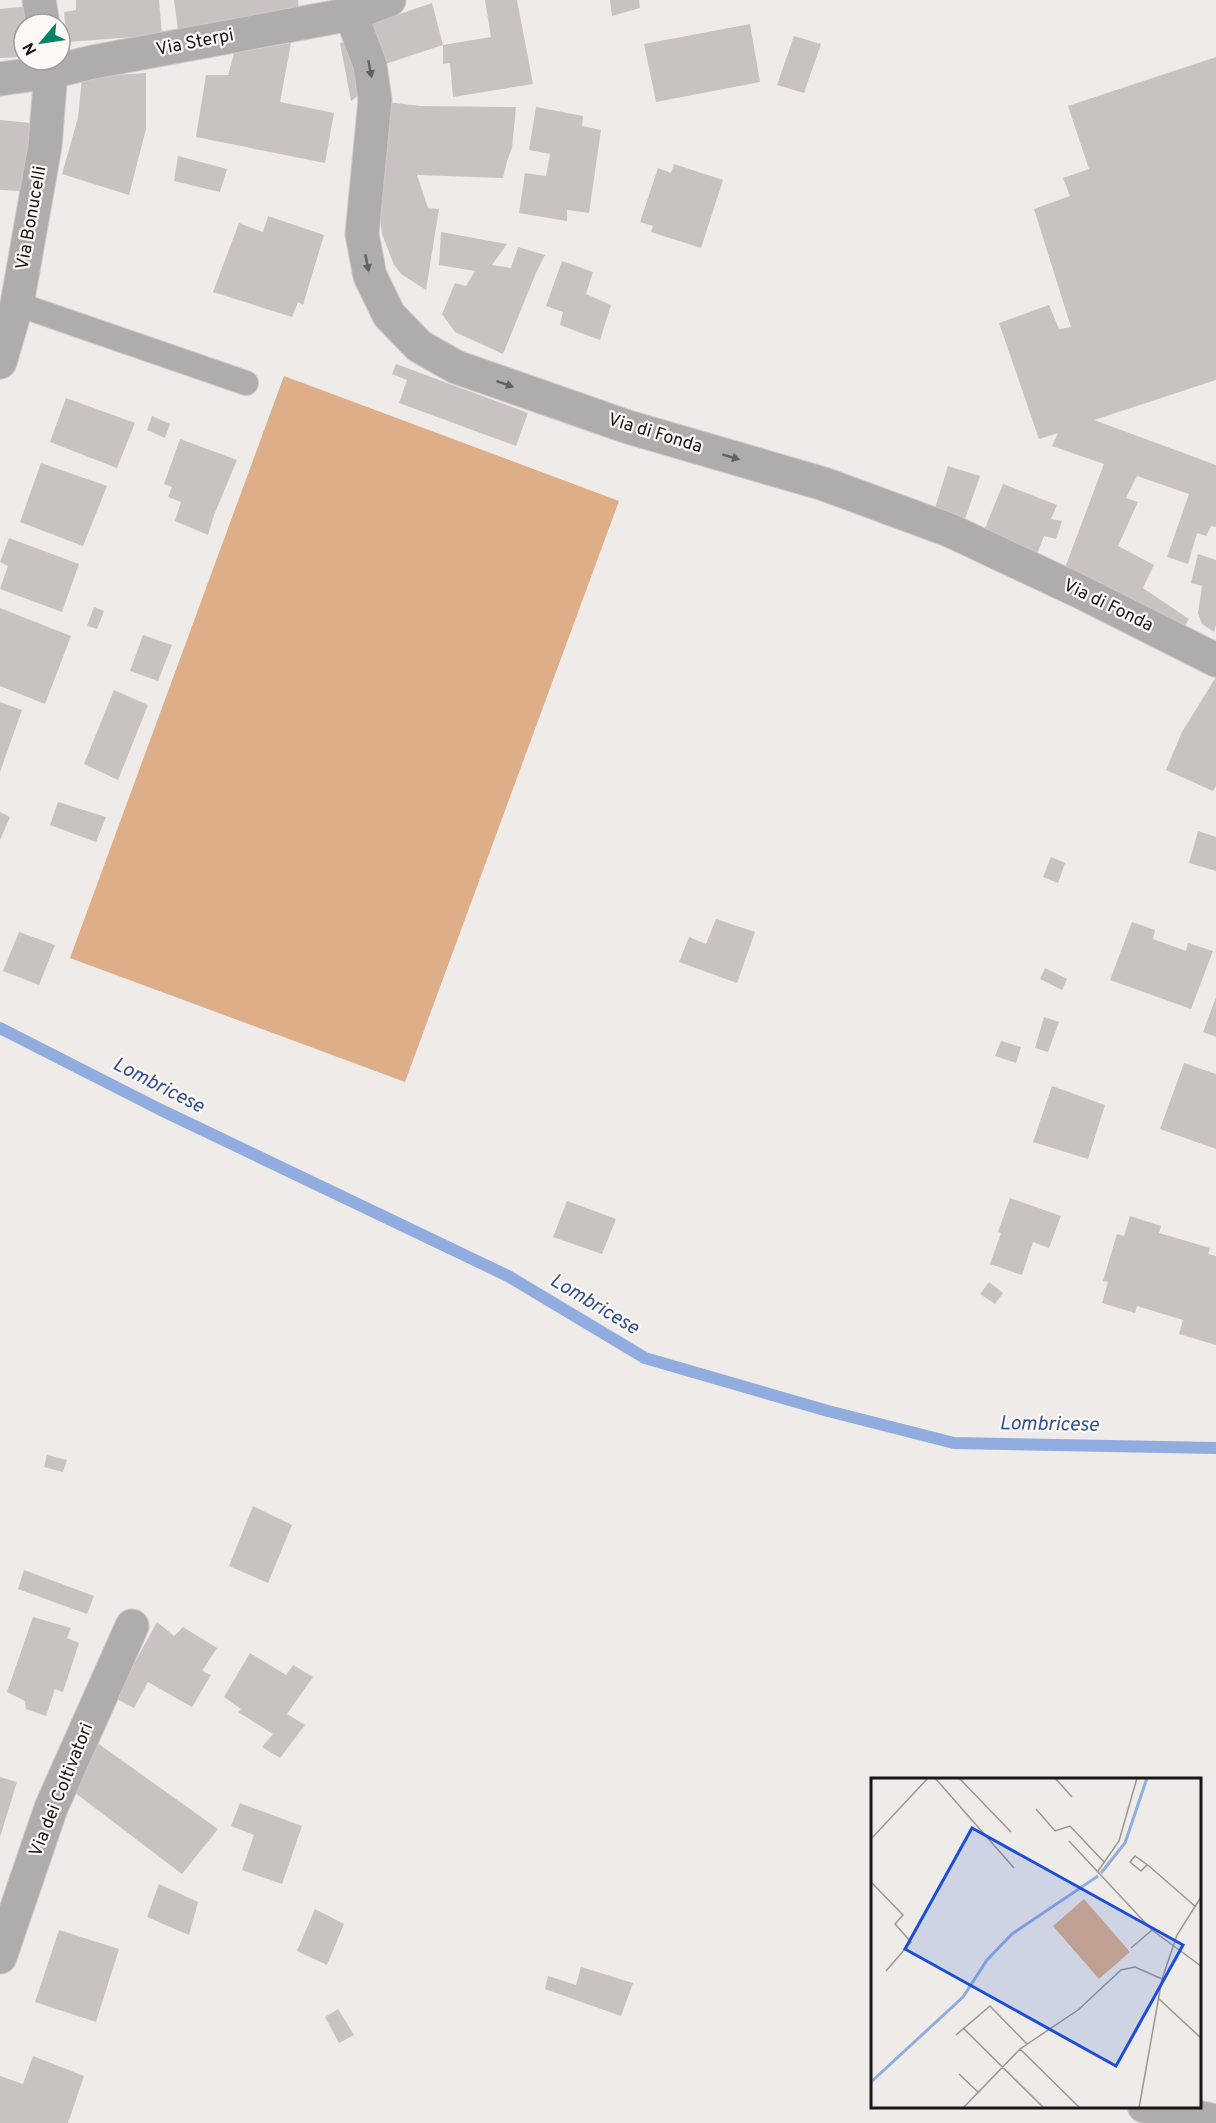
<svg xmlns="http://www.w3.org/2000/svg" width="1216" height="2123" viewBox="0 0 1216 2123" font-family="Overpass,sans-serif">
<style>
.green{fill:#ddae87}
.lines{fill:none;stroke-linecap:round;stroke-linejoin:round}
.stream{stroke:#91acdf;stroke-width:12}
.building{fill:#c8c3c1}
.lane-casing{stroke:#ccc9c6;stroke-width:26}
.street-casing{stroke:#ccc9c6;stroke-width:35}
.lane{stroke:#aeacac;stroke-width:24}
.street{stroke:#aeacac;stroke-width:33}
.oneway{fill:#626160}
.labels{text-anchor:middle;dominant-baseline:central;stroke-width:4.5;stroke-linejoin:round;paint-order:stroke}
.street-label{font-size:18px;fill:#171615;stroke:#fcf8f5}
.water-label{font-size:20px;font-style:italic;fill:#335292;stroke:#fcf8f5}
.inset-river{fill:none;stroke:#91acdf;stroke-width:3}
.inset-road{fill:none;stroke:#999694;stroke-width:1.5}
.view{fill:#1d4ed8;fill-opacity:0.15;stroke:#1d4ed8;stroke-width:3}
.inset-edge{fill:none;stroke:#171615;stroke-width:3}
</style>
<rect width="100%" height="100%" fill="#efebe8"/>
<path class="green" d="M 284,376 L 619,501 L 405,1082 L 70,958 Z"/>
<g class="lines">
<path class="stream" d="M 0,1028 L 161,1110 L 508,1276 L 645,1358 L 828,1411 L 954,1443 L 1216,1448"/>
</g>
<path class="building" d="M 76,0 L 159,0 L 162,35 L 67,42 L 64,12 L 76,10 Z
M 174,0 L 298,0 L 300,18 L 179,37 Z
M 485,0 L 517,0 L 533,84 L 453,97 L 450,63 L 443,64 L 443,45 L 382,65 L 367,25 L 432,3 L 443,45 L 491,37 Z
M 610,0 L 639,0 L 640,8 L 612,16 Z
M 30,6 L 26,24 L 24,24 L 19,57 L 0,58 L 0,9 Z
M 750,24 L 760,82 L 656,102 L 644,44 Z
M 794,36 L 821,44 L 804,93 L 777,85 Z
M 349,40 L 368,89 L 351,101 L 340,43 Z
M 291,43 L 280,102 L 334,113 L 325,163 L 196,137 L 206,75 L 228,75 L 234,53 Z
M 1216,57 L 1216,380 L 1094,420 L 1216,465 L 1216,527 L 1211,526 L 1206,536 L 1197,533 L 1188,564 L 1167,557 L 1189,494 L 1137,476 L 1126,498 L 1138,502 L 1118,546 L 1154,565 L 1143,588 L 1189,619 L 1181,632 L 1063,573 L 1104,464 L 1052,446 L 1058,433 L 1039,439 L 999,323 L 1049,305 L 1059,329 L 1071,327 L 1034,209 L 1070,196 L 1063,178 L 1089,169 L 1068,106 Z
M 146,73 L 146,129 L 129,195 L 62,174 L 78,118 L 82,77 Z
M 388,102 L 420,106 L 516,107 L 512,148 L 507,161 L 503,178 L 417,175 L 428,208 L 439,209 L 426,290 L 401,274 L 394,265 L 382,234 L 378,200 Z
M 536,107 L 583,116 L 582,126 L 601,130 L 589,213 L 567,210 L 567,221 L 519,213 L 525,173 L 546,176 L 550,154 L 529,150 Z
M 0,120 L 31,123 L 21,191 L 0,190 Z
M 178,156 L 227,169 L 220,192 L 174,181 Z
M 674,164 L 723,180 L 701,248 L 651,232 L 653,226 L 640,222 L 658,168 L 671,173 Z
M 268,216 L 324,235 L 303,305 L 298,302 L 292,317 L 213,292 L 239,223 L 263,232 Z
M 441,232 L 507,244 L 492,265 L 511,268 L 518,247 L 545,255 L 536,273 L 503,354 L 455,332 L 442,314 L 455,283 L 466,286 L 475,271 L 439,265 Z
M 562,261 L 593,272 L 586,294 L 611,305 L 600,340 L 560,325 L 563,312 L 546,306 Z
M 396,364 L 528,413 L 516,446 L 399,403 L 407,380 L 392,374 Z
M 66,398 L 135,423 L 117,468 L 50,442 Z
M 152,416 L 170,424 L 165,438 L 147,430 Z
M 180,439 L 237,460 L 214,515 L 208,535 L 175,521 L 181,502 L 168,497 L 172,487 L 164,484 Z
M 41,463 L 107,486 L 83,546 L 20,522 Z
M 948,466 L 980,476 L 964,522 L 935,508 Z
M 1003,484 L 1057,505 L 1051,519 L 1062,521 L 1056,539 L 1044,536 L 1036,557 L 983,533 Z
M 9,538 L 79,564 L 62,612 L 0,589 L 8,566 L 0,562 Z
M 1198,554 L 1216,560 L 1216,625 L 1214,632 L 1202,624 L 1198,613 L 1202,586 L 1191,583 Z
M 94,607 L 104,611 L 97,629 L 87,626 Z
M 0,608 L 71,636 L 45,704 L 0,686 Z
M 143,635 L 172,645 L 158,681 L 130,671 Z
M 1216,677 L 1216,786 L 1213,791 L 1166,770 L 1182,732 Z
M 114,690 L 148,705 L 118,780 L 84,764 Z
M 0,702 L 22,710 L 0,772 Z
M 58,802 L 106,817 L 96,842 L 50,825 Z
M 0,812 L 10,817 L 0,840 Z
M 1198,831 L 1216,837 L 1216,871 L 1189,863 Z
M 1051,857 L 1065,863 L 1058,883 L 1043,877 Z
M 716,919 L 755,932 L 737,983 L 679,962 L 689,937 L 706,944 Z
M 1132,922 L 1155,930 L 1153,939 L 1186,951 L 1188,943 L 1213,951 L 1191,1009 L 1110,980 Z
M 19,932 L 55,945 L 39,985 L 3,971 Z
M 1045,968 L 1067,979 L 1062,990 L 1040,979 Z
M 1216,997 L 1216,1037 L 1203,1032 Z
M 1044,1017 L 1059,1022 L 1048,1052 L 1035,1048 Z
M 1001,1041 L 1021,1047 L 1016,1063 L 995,1056 Z
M 1184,1063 L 1216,1074 L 1216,1149 L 1160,1129 Z
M 1052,1086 L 1105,1105 L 1088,1159 L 1033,1142 Z
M 1010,1198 L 1061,1216 L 1049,1248 L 1033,1242 L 1022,1275 L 990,1264 L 1001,1233 L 998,1232 Z
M 567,1201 L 616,1219 L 602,1254 L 553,1237 Z
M 1130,1216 L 1161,1226 L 1159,1233 L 1210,1248 L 1208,1254 L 1216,1256 L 1216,1345 L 1179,1334 L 1183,1320 L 1137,1306 L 1135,1313 L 1102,1303 L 1108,1282 L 1103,1281 L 1117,1234 L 1124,1236 Z
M 989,1282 L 1003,1293 L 995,1304 L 980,1294 Z
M 47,1455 L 67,1460 L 63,1472 L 44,1467 Z
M 253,1506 L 292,1525 L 268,1583 L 229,1566 Z
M 24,1570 L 94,1596 L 87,1614 L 18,1589 Z
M 33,1617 L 71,1628 L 67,1638 L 79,1643 L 63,1692 L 55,1689 L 46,1716 L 26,1709 L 25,1701 L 7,1692 Z
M 157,1622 L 174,1636 L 183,1627 L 217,1648 L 202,1671 L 211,1675 L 192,1707 L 148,1682 L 134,1708 L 115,1698 Z
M 250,1653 L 286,1675 L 293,1665 L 313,1677 L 287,1714 L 305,1725 L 280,1758 L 262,1747 L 273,1734 L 238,1712 L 241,1709 L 224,1697 Z
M 96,1742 L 218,1829 L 182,1874 L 66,1786 Z
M 0,1777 L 17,1782 L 0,1837 Z
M 240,1803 L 302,1826 L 282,1884 L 242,1870 L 254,1835 L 231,1826 Z
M 159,1884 L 198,1902 L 189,1935 L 147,1917 Z
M 315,1909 L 344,1924 L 327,1965 L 297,1951 Z
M 59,1930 L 119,1949 L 96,2022 L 35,2002 Z
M 581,1967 L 633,1983 L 621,2016 L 545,1989 L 548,1976 L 576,1985 Z
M 338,2009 L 354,2035 L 339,2043 L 325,2017 Z
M 33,2056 L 84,2076 L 68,2123 L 0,2123 L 0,2076 L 23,2084 Z"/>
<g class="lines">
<defs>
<path id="lane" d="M 17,304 L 246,383"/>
<path id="street" d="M 39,0 L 43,24
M 351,14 L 370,65 L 375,100 L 362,234 L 370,276 L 389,315 L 419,346 L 456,367 L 628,427 L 824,484 L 949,530 L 1085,594 L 1216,660
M 0,79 L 51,72 L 93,62 L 351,14 L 389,0
M 0,362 L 17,304 L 45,146 L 51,72 L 49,60
M 0,1957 L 51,1808 L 132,1626
M 1144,2106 L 1216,2121"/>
</defs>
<use href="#lane" class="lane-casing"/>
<use href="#street" class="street-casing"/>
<use href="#lane" class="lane"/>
<use href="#street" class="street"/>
</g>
<defs><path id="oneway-solid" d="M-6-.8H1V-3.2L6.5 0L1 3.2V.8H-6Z" transform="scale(1.5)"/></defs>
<g class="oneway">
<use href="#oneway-solid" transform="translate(370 69) rotate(79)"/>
<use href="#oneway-solid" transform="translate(367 263) rotate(79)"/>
<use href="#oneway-solid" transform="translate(505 384) rotate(19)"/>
<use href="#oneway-solid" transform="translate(731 457) rotate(16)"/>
</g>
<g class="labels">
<g class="street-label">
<text transform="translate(195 43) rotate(-11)">Via Sterpi</text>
<text transform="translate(32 218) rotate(-80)">Via Bonucelli</text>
<text transform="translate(655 434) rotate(17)">Via di Fonda</text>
<text transform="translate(1108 606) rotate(26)">Via di Fonda</text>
<text transform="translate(62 1790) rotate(-68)">Via dei Coltivatori</text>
</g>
<g class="water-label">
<text transform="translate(158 1086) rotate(27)">Lombricese</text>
<text transform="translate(594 1305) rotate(31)">Lombricese</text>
<text transform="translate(1049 1425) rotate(1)">Lombricese</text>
</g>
</g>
<g transform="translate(871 1778)">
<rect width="330" height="330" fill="#efebe8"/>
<path d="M 213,121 L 259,174 L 228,201 L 182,148 Z" fill="#ddae87"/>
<path class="inset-river" d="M 230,95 L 254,65 L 276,0M 0,304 L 92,219 L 116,182 L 141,156 L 227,98"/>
<path class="inset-road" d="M 64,0 L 143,90M 88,0 L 140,54M 184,0 L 201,19M 165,31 L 184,53 L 199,48 L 234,85M 0,61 L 57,0M 198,63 L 281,152 L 330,188M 276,87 L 270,93 L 259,84 L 264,78 L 278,88 L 325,129M 227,93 L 248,63 L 266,0M 0,104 L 32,137 L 24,146 L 40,164 L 15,193M 260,170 L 281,152M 288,221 L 330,260M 92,250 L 173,330M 85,257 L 119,228 L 156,266M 149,271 L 209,330M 88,296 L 108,315M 92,330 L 149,271 L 207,232 L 250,192 L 264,189 L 291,201M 268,330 L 291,201 L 306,157 L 330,119"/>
<path class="view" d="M 101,50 L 312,167 L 245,288 L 34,171 Z"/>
<rect width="330" height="330" class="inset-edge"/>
</g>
<g transform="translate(42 42) rotate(241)"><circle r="28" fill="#fcf8f5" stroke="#a09e9b" stroke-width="1.5"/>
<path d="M0-4.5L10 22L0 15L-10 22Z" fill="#048363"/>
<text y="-9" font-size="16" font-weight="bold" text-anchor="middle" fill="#171615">N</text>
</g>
</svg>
